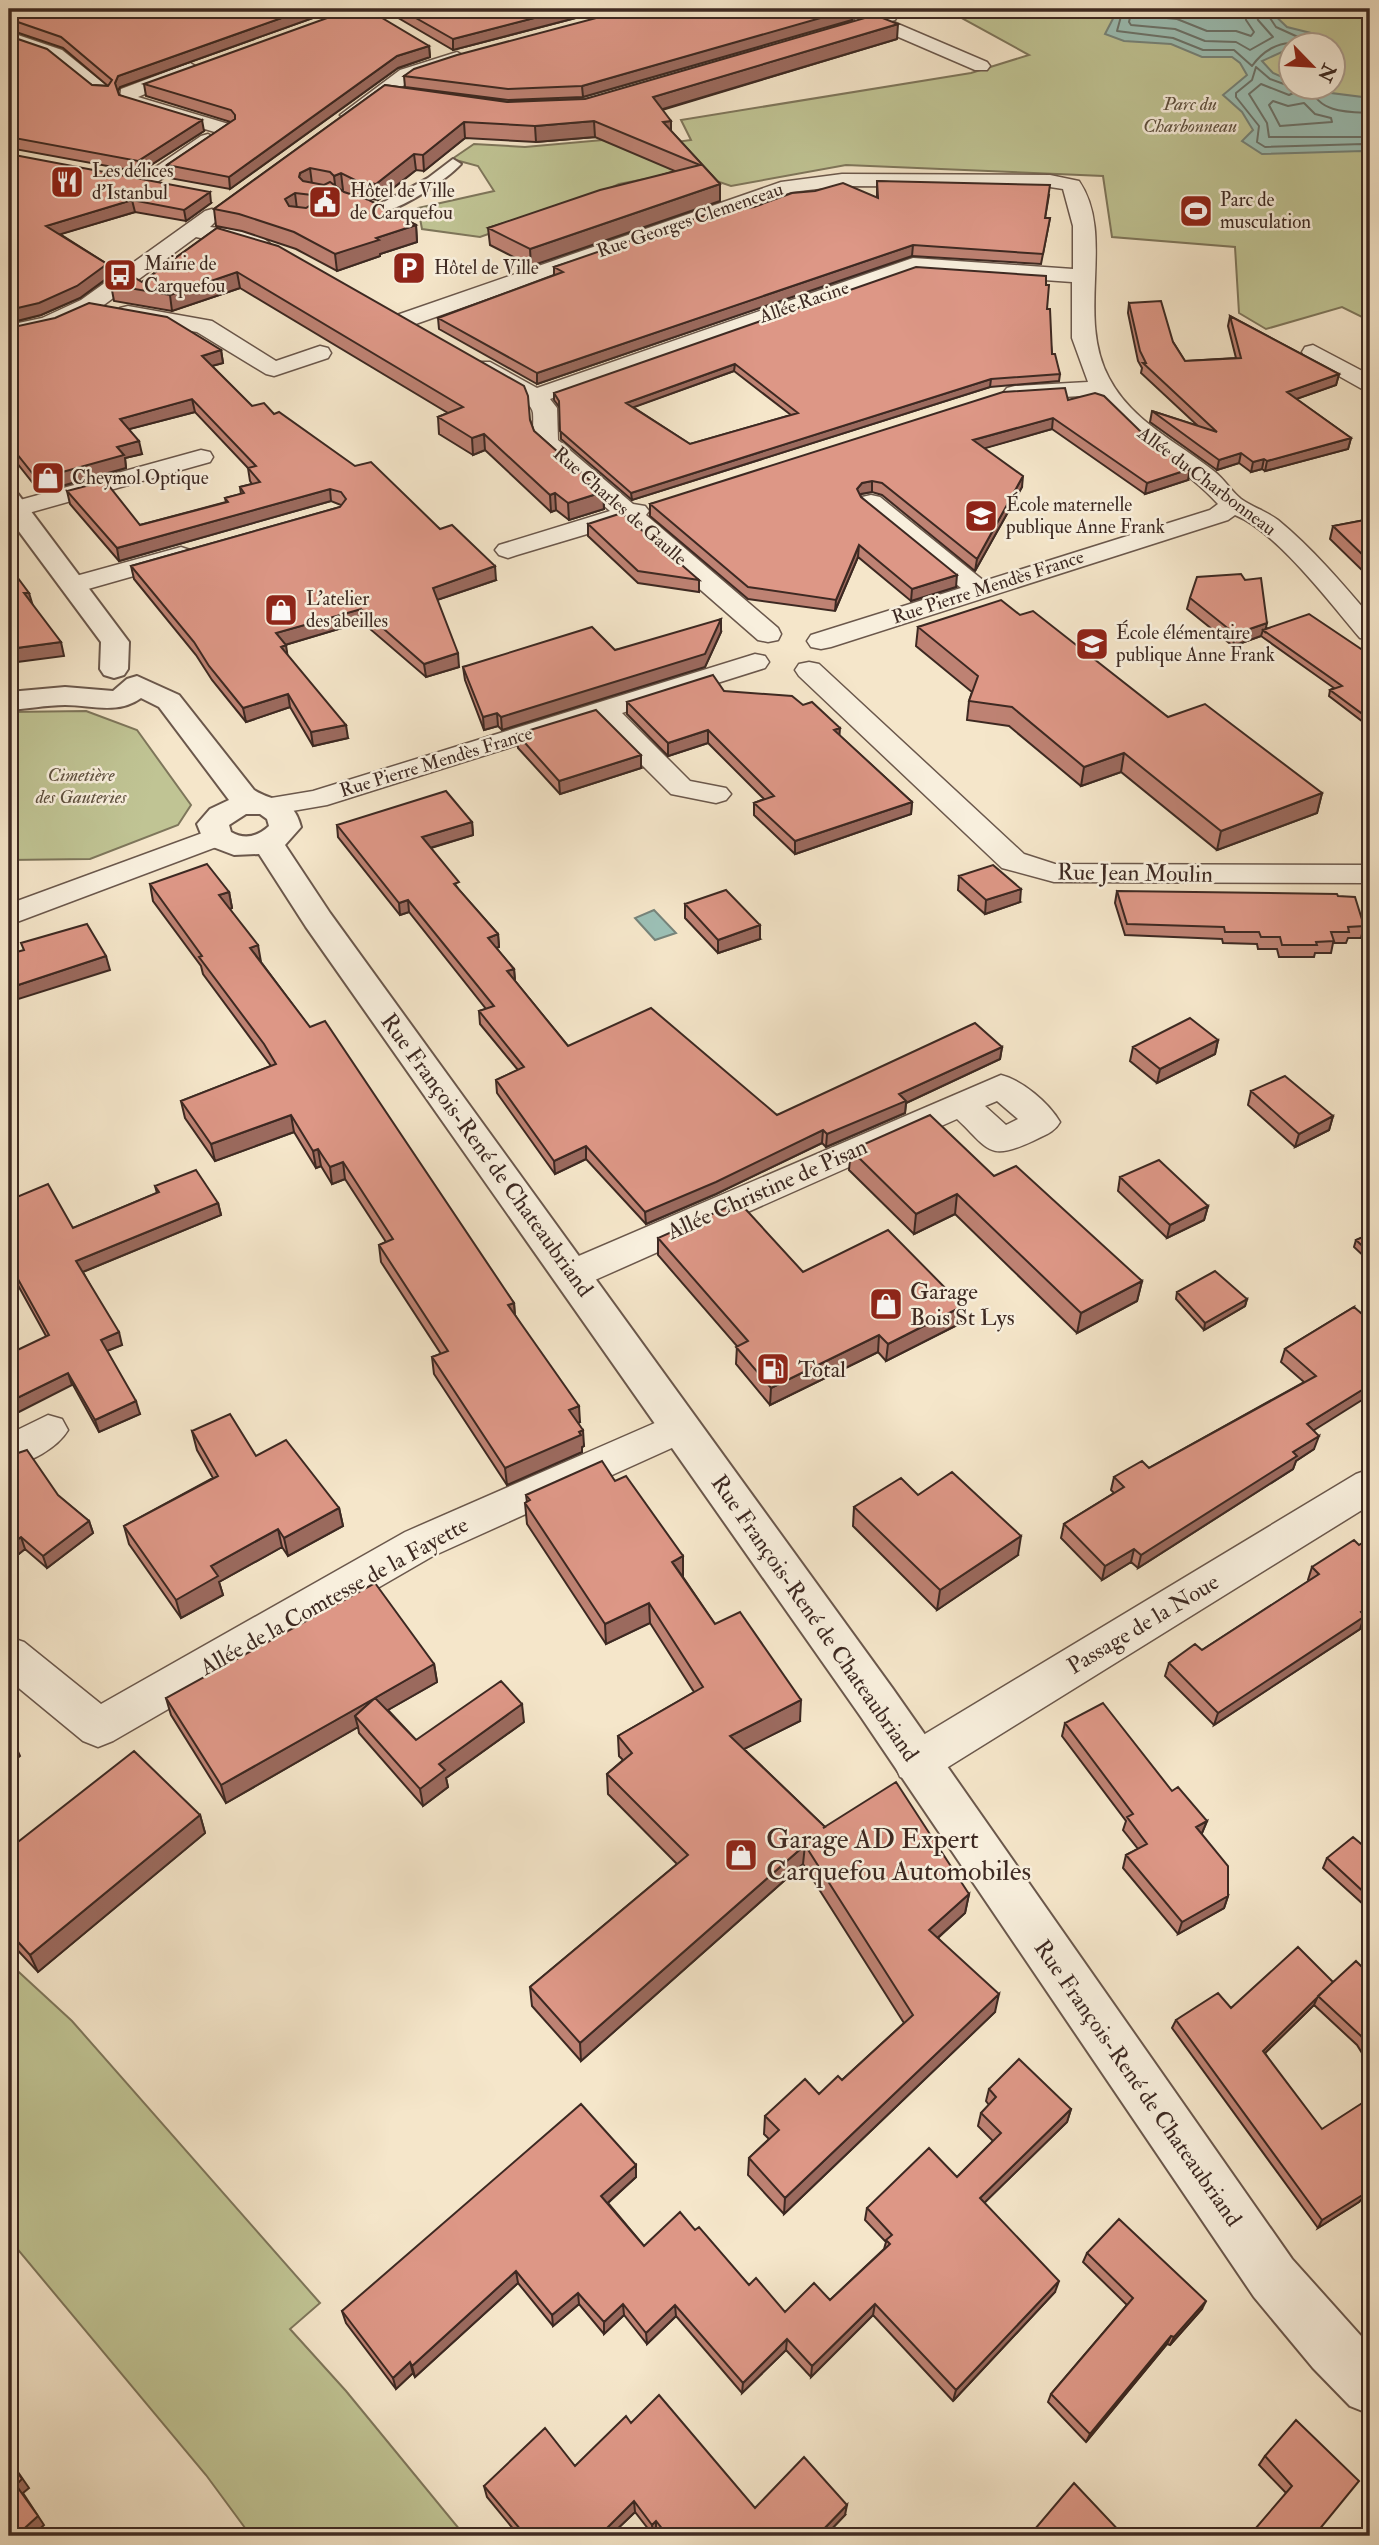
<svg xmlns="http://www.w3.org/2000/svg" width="1379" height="2545" viewBox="0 0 1379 2545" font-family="'IM FELL Double Pica',serif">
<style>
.green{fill:#c0c494;stroke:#7e765b;stroke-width:2;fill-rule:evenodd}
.water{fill:#9cc0b6;stroke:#76847b;stroke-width:2}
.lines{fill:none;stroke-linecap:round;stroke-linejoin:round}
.shore{stroke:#6c746c;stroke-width:2}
.pedestrian-casing{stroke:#6b584c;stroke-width:4}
.minor-casing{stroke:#6b584c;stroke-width:3}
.tertiary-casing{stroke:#6b584c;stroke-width:4}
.pedestrian{fill:#f8efdd;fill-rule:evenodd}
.minor{fill:#f8efdd;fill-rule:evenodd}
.tertiary{fill:#f8efdd;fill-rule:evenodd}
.wall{fill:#be8273;stroke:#3d2922;stroke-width:2;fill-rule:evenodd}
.shaded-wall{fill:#9b6a5e;stroke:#3d2922;stroke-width:2}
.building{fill:#dd9786;stroke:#3d2922;stroke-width:2;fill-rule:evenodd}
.labels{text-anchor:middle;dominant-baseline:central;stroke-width:5;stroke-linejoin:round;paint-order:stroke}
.far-park-label{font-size:19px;font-style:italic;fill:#5e503e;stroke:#f8efdd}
.far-poi-label{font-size:19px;fill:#3d2922;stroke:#f8efdd;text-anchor:start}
.far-street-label{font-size:19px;fill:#3d2922;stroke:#f8efdd}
.street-label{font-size:23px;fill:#3d2922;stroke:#f8efdd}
.poi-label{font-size:23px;fill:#3d2922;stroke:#f8efdd;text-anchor:start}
.near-poi-label{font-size:28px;fill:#3d2922;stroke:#f8efdd;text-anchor:start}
</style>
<rect width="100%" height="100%" fill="#f5e6ca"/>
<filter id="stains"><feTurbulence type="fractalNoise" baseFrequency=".00286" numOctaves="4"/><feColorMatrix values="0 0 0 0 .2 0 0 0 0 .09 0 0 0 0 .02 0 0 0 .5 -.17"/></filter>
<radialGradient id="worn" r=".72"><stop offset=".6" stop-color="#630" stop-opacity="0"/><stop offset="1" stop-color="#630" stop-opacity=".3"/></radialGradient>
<path class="green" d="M 973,9 L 1370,9 L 1370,321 L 1342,307 L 1266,329 L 1239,313 L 1235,247 L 1112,237 L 1103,176 L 846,165 L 731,186 L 687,171 L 619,184 L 585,200 L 480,237 L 422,229 L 418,208 L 494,191 L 478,166 L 452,159 L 474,144 L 525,147 L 614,139 L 626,149 L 691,140 L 681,120 L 971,73 L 1029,55 L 956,15 ZM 1292,46 L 1334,46 L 1334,88 L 1292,88 Z
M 86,711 L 137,730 L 191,805 L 178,825 L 90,859 L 9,860 L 9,712 Z
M 9,1963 L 72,2021 L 320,2303 L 290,2329 L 346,2391 L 465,2536 L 251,2536 L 206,2475 L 9,2239 Z"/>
<path class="water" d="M 1118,9 L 1268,9 L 1287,27 L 1323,36 L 1299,45 L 1292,46 L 1291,48 L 1262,61 L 1273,73 L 1291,81 L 1292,88 L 1370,98 L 1370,156 L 1363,151 L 1262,154 L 1242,141 L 1253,130 L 1242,112 L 1223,95 L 1247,75 L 1240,63 L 1232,57 L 1202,57 L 1171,44 L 1124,41 L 1105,34 Z
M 654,910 L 676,933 L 655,940 L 635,918 Z"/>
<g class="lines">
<path class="shore" d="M 1123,9 L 1117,31 L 1173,38 L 1203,50 L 1234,50 L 1252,66 C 1262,52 1279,40 1297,44 L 1300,41 L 1298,37 L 1276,27 L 1264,9
M 1132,9 L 1129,22 L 1131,25 L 1175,29 L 1205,41 L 1236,42 L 1250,50 L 1273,37 L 1258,20 L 1255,9
M 1142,9 L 1145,16 L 1177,19 L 1207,31 L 1236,31 L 1251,36 L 1254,32 L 1246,20 L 1245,9
M 1292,87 L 1270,79 L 1256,67 L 1252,80 L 1236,93 L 1236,97 L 1259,126 L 1257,142 L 1265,147 L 1363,144 L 1370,147
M 1304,88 L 1289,95 L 1261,84 L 1249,94 L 1267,123 L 1269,137 L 1370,137
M 1311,88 C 1319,113 1348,112 1370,113
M 1273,101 L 1288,106 L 1304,103 L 1315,114 L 1331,118 L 1332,122 L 1280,126 L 1269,105 Z"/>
<defs>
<path id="pedestrian" d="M 453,159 L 461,164 C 448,179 392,217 373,212 L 371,209 L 428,178 Z"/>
<path id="minor" d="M 884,9 L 902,9 L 895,20 L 891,21 L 987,62 L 990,66 L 987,70 L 975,70 L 873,26 L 836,37 L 827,32 L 830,28 L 856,20 L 851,16 L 854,12 L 860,11 L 874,15 Z
M 9,32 L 62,50 L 112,90 L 110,94 L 96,94 L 50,58 L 9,43 Z
M 457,52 L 466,57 L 463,61 L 414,78 L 357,119 L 350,121 L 340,115 L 400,70 Z
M 190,63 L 199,68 L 196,72 L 138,97 L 232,125 L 235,129 L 232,133 L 218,133 L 122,104 L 120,100 L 121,89 Z
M 208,134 L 218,140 L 215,144 L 151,186 L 137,186 L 134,182 L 201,136 Z
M 842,174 L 1050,175 L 1079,181 C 1116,235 1075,315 1109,378 C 1132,422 1178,442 1215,472 C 1225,480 1231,491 1241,499 C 1252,507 1266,511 1278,520 C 1312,548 1341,582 1370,616 L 1370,640 L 1360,638 C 1330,603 1277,532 1235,515 L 1228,520 L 831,647 L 821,649 L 811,647 L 807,641 L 811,635 L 961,588 L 862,507 L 859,502 L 862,497 L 871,495 L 880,497 L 984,581 L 1210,510 L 1218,504 C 1181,463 1128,441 1096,395 L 1015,400 L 1007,398 L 1003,393 L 1007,388 L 1015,386 L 1088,382 L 1072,338 L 1072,282 L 915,271 L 550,399 L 557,408 L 558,440 L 633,504 L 645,506 L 649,511 L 646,515 L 778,628 L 781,634 L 778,640 L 768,642 L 758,640 L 624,523 L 517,555 L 508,558 L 499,555 L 495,550 L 499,545 L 610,511 L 537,447 C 531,438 534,425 533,413 C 532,398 488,380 474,372 L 471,367 L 474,362 L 490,362 L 537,388 L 913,258 L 1073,269 L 1073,226 L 1063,189 L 1050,187 L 842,186 L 791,192 L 410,326 L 394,326 L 391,321 L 394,316 L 781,182 Z
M 212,209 L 219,211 L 222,215 L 210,227 C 226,229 260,231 271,245 L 267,249 L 260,251 L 196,237 L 97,310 L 57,328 L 9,339 L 9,325 L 42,318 L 81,300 L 205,211 Z
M 128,306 L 212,321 L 276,361 L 320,346 L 328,348 L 331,353 L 328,358 L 274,376 L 266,374 L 197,332 L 120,318 L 117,313 L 120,308 Z
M 1313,345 L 1370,375 L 1370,391 L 1362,389 L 1305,357 L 1302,352 L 1305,347 Z
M 201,450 L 210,452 L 213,457 L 210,462 L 25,514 L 9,515 L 9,503 Z
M 181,547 L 190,550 L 194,555 L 190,560 L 74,593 L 65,591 L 61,585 L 65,579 Z
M 755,654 L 765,656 L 769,662 L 765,668 L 622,713 L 690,781 L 726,788 L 731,794 L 726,800 L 716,803 L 671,794 L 597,720 L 327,805 L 269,815 L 259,812 L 254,806 L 259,800 L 313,791 Z
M 809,662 L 819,664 L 1024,854 L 1055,864 L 1370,865 L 1370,883 L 1054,882 L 1002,868 L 799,676 L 795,670 L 799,664 Z
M 216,828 L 227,831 L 231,837 L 227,843 L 9,925 L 9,904 Z
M 1001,1075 C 1022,1080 1049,1103 1060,1122 C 1054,1133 1044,1135 1033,1141 C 988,1162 989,1149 957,1119 L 586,1284 L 573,1287 L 560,1284 L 555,1274 L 560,1264 ZM 997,1101 L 1018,1119 L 1006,1125 L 985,1106 Z
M 680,1412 L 694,1416 L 700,1427 L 694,1438 L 433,1556 L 113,1741 L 98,1747 L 83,1741 L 9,1680 L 9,1637 L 24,1642 L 101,1704 L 405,1532 Z
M 48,1415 L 62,1419 L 68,1430 C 57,1449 29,1462 9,1468 L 9,1434 Z
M 1370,1469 L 1370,1505 L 932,1777 L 916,1782 L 900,1777 L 894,1763 L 900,1749 L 1356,1474 Z"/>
<path id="tertiary" d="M 9,492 L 18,494 L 129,642 L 128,669 L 124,675 L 114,678 L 104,675 L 100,669 L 101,642 L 9,518 Z
M 137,676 L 179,695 L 254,790 C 276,804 293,796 301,827 L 285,845 L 330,913 L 893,1689 L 1292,2259 L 1370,2346 L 1370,2414 L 1350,2406 L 1313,2368 L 1254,2297 L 861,1717 L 306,927 L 259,854 L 234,855 L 205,844 L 197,824 L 210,809 L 229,800 L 159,707 L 141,698 C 117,715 92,705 65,705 C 46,705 27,709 9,710 L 9,692 L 65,687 L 113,691 L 127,679 ZM 246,814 L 260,814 L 267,819 L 269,826 C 257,837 245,840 231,832 L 229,825 Z"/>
</defs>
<use href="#pedestrian" class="pedestrian-casing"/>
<use href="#minor" class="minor-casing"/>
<use href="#tertiary" class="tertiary-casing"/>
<use href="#pedestrian" class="pedestrian"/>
<use href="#minor" class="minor"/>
<use href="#tertiary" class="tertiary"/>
</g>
<path class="wall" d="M 9,9 L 338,9 L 120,87 L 118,91 L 119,95 L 204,131 L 140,172 L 9,148 L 9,36 L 92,85 L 108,86 L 63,48 L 10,30 L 9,30 Z
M 383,9 L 610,9 L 453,50 Z
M 630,9 L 880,9 L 875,12 L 854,9 L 852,12 L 852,20 L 583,97 L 508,100 L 405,87 L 404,76 Z
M 897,39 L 662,110 L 671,131 L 720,184 L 720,201 L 531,266 L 490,245 L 488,228 L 675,171 L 595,137 L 536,142 L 465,138 L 424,171 L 416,170 L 378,200 L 364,198 L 416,225 L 417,242 L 380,254 L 380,256 L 337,271 L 296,249 L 242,231 L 216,226 L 214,209 L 385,85 L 507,102 L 585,99 Z
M 429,46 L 430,57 L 398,68 L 230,189 L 169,178 L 167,165 L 231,122 L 146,96 L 144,84 Z
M 9,154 L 211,203 L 186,221 L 135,212 L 60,234 L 107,264 L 110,276 L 80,298 L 41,315 L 9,323 Z
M 877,181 L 1049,195 L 1045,218 L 1050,218 L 1041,264 L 912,256 L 537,384 L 439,329 L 438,318 L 554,275 L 554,267 L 738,210 L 877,198 Z
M 217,228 L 530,420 L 534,431 L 603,492 L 604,509 L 569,520 L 556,510 L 551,512 L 485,450 L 473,455 L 439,434 L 438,417 L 448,413 L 240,288 L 172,311 L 114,301 L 111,285 L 142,282 Z
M 1129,303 L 1173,342 L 1185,361 L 1236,358 L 1228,326 L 1230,316 L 1339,374 L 1336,385 L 1296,399 L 1351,438 L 1348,449 L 1265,471 L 1262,469 L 1251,472 L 1239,463 L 1217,470 L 1150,422 L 1152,411 L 1198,426 L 1141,373 L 1142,368 L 1138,361 L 1128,313 Z
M 1047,309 L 1052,354 L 1060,374 L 1059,381 L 990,387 L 632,500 L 561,439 L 560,408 L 554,400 L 554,393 ZM 734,371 L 791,415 L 690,444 L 633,407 Z
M 9,328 L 221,350 L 223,363 L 212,366 L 252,406 L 274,414 L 440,529 L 496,580 L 437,600 L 459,667 L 426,677 L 362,622 L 285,645 L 287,655 L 348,738 L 313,746 L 290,707 L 246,722 L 212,680 L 196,655 L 134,579 L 131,566 L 340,507 L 341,505 L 331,501 L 119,561 L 70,504 L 67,491 L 140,525 L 226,502 L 225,498 L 241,494 L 240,487 L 252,484 L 250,481 L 248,468 L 195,412 L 129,429 L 142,454 L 125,458 L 126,468 L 40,492 L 9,453 Z
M 1068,400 L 1188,480 L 1145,494 L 1052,429 L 984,448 L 1022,487 L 975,571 L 882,495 L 872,492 L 861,494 L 860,496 L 861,497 L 956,587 L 911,601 L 858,557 L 835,611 L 748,599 L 650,516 L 650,504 Z
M 1370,519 L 1370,578 L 1330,539 L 1333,526 Z
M 588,524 L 699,580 L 699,592 L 638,583 L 588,536 Z
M 1245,580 L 1266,628 L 1370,655 L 1370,737 L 1363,722 L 1329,696 L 1330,690 L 1334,688 L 1261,636 L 1233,646 L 1187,609 L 1190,598 Z
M 1020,615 L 1168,717 L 1322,793 L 1317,813 L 1217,850 L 1121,772 L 1081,786 L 1009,726 L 967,720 L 969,701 L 972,692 L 916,646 L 918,627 Z
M 721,632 L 705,667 L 502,730 L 498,726 L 484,730 L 465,680 L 463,667 L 615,650 Z
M 724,691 L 840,736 L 912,802 L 911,814 L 795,854 L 754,815 L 754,803 L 764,799 L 708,743 L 668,756 L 627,714 L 627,702 Z
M 517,734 L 641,768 L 560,794 L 518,748 Z
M 472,822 L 473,835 L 431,848 L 459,890 L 498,934 L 499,947 L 496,948 L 514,969 L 515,981 L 568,1046 L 777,1115 L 1002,1047 L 1000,1059 L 906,1103 L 905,1113 L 826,1147 L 822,1143 L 716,1194 L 646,1224 L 586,1159 L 555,1174 L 497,1093 L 496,1080 L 518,1070 L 480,1024 L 479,1011 L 486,1009 L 409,912 L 400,915 L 338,837 L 337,825 Z
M 959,876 L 1020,902 L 985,914 L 958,890 Z
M 150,884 L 229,892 L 232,908 L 230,909 L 261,962 L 514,1303 L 515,1315 L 580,1422 L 578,1423 L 584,1446 L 582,1447 L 582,1452 L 507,1485 L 434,1374 L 432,1357 L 441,1354 L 381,1262 L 379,1245 L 386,1242 L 345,1179 L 332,1184 L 321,1166 L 316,1168 L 294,1132 L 215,1161 L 185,1118 L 181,1101 L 271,1066 L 203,974 L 201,966 L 153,901 Z
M 1117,891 L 1364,926 L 1361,938 L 1348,938 L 1346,943 L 1333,943 L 1331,953 L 1315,953 L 1314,957 L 1279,957 L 1277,949 L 1258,949 L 1257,944 L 1223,943 L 1222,939 L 1125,935 L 1115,903 Z
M 685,904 L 760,939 L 718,953 L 685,918 Z
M 1218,1040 L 1215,1054 L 1157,1083 L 1130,1061 L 1133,1047 Z
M 1251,1091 L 1333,1116 L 1329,1130 L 1295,1147 L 1248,1105 Z
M 851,1150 L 994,1176 L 1142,1281 L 1137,1301 L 1077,1333 L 955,1214 L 914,1234 L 849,1170 Z
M 1120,1177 L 1208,1206 L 1204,1220 L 1167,1238 L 1118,1191 Z
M 9,1183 L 17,1197 L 73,1228 L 157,1193 L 155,1186 L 218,1203 L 221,1215 L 83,1272 L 122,1345 L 107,1351 L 140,1414 L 99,1432 L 9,1269 Z
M 1370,1234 L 1370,1262 L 1354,1247 L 1356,1240 Z
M 658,1238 L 803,1272 L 963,1306 L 961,1323 L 886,1361 L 878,1352 L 770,1405 L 736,1364 L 737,1346 L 658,1255 Z
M 1177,1292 L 1247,1299 L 1245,1306 L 1204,1330 L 1176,1299 Z
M 1354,1307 L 1314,1431 L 1314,1449 L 1296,1461 L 1293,1469 L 1138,1568 L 1131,1562 L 1102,1580 L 1061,1538 L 1064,1524 L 1114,1493 L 1111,1490 L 1114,1477 L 1149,1468 L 1304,1382 L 1281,1362 L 1285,1349 Z
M 192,1431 L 256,1456 L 339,1508 L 343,1526 L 288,1556 L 282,1547 L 219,1582 L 223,1595 L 181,1618 L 129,1544 L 124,1526 L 213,1478 L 197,1450 Z
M 9,1456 L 89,1521 L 93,1533 L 47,1568 L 25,1549 L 9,1562 Z
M 615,1481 L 683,1556 L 683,1577 L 715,1624 L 800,1721 L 744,1749 L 825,1827 L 969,1894 L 965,1913 L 938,1938 L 995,2012 L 784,2214 L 748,2175 L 749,2158 L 769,2139 L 764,2134 L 765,2116 L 819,2094 L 842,2080 L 904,2023 L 803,1864 L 581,2061 L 532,2006 L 530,1987 L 677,1864 L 608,1794 L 607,1774 L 623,1760 L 619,1756 L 618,1736 L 694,1692 L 650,1623 L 606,1644 L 527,1524 L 525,1503 L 527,1502 L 526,1495 Z
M 918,1495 L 1018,1555 L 937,1610 L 853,1526 L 854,1507 Z
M 1312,1567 L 1363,1620 L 1360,1629 L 1214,1725 L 1165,1676 L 1169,1663 L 1202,1650 L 1309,1581 L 1308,1580 Z
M 434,1664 L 437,1682 L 388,1710 L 416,1740 L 524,1722 L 446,1778 L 448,1787 L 423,1806 L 359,1733 L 358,1727 L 226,1803 L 171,1715 L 166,1698 Z
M 1065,1723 L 1172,1791 L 1207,1821 L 1202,1833 L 1201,1834 L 1228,1896 L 1224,1908 L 1178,1934 L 1123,1868 L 1126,1855 L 1138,1849 L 1123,1830 L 1126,1821 L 1062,1736 Z
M 200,1815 L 205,1833 L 38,1972 L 9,1941 L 9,1849 Z
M 1370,1845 L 1370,1905 L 1366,1901 L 1363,1904 L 1323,1868 L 1327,1858 L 1366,1848 Z
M 1370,1975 L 1370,2066 L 1357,2045 L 1314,2005 L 1265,2053 L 1359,2202 L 1318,2228 L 1172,2028 L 1176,2020 L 1231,2008 L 1333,1982 Z
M 1370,2068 L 1370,2084 L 1364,2078 Z
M 989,2089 L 1071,2109 L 1067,2122 L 984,2203 L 1055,2292 L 953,2401 L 873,2315 L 811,2377 L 786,2350 L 742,2393 L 676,2316 L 647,2344 L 624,2315 L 604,2334 L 579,2304 L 553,2326 L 518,2283 L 415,2377 L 413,2373 L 396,2389 L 346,2323 L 342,2311 L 636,2165 L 636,2177 L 608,2203 L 644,2246 L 695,2230 L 749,2285 L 785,2312 L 830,2300 L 884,2249 L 886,2242 L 865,2220 L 867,2208 L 957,2177 L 993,2141 L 978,2126 L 981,2113 L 989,2105 L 986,2101 Z
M 1087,2253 L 1202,2309 L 1170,2345 L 1167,2344 L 1086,2442 L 1048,2402 L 1051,2394 L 1127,2305 L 1083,2262 Z
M 631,2423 L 755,2508 L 845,2515 L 825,2536 L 660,2536 L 656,2532 L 653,2535 L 635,2512 L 610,2536 L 519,2536 L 487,2497 L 484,2486 L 575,2466 Z
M 1265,2456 L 1359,2481 L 1286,2493 L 1259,2465 Z"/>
<path class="shaded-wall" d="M 307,9 L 338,9 L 120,87 L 116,94 L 115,83 L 118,76 Z
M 569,9 L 610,9 L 453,50 L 453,39 Z
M 849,9 L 854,9 L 852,12 L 852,20 L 583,97 L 582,86 Z
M 900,9 L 959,9 L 900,16 Z
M 898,24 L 897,39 L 653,112 L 653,97 Z
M 429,46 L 430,57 L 398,68 L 230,189 L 229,177 L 397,56 Z
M 202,120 L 204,131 L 140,172 L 138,161 Z
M 594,121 L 595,137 L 536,142 L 535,126 Z
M 671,121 L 671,137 L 663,122 Z
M 464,122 L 465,138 L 424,171 L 423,155 Z
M 414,154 L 416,170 L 378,200 L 376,184 Z
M 310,168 L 312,184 L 302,190 L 299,177 L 300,173 Z
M 341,173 L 343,190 L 336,193 L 334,176 Z
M 720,184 L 720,201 L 531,266 L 530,249 Z
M 210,192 L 211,203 L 186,221 L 184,210 Z
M 295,193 L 297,209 L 287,216 L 285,199 Z
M 132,200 L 135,212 L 48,238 L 46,226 Z
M 416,225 L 417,242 L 380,254 L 380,256 L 337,271 L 335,254 L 376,238 Z
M 913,245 L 912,256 L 537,384 L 537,373 Z
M 107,264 L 110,276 L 80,298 L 41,315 L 9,323 L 9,310 Z
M 237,272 L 240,288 L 172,311 L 170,295 Z
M 221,350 L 223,363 L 204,368 L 202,356 Z
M 735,364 L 734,371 L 626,410 L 626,403 Z
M 1339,374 L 1336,385 L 1285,403 L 1287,392 Z
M 991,379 L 990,387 L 632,500 L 631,493 Z
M 192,399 L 195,412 L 122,431 L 120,419 Z
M 1053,418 L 1052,429 L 972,452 L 973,440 Z
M 484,434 L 485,450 L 473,455 L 472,438 Z
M 1351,438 L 1348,449 L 1265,471 L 1267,461 Z
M 139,441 L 142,454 L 125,458 L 126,468 L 40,492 L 37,479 L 117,447 Z
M 1241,453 L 1239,463 L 1217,470 L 1219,460 Z
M 1264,459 L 1262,469 L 1251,472 L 1253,462 Z
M 1190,469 L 1188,480 L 1145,494 L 1147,483 Z
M 1023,476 L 1022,487 L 975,571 L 977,559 Z
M 872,481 L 872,492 L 861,494 L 857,501 L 857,489 L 862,483 Z
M 330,489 L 331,501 L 119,561 L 117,548 Z
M 603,492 L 604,509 L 569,520 L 568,503 Z
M 555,493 L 556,510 L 551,512 L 550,495 Z
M 859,545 L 858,557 L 835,611 L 836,600 Z
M 495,566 L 496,580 L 434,601 L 433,588 Z
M 957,575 L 956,587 L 911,601 L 912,589 Z
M 24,593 L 29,593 L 33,606 Z
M 361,609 L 362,622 L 278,647 L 276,633 Z
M 721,619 L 721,632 L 705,667 L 502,730 L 501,717 Z
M 1267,623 L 1265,632 L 1263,630 L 1261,636 L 1233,646 L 1235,634 Z
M 61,642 L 64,656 L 9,663 L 9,649 Z
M 286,645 L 288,659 L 281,647 Z
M 458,653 L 459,667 L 426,677 L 424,664 Z
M 288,694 L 290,707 L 246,722 L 243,708 Z
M 497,713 L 498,726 L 484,730 L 483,717 Z
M 346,725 L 348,738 L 313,746 L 311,732 Z
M 840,728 L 839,741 L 834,730 Z
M 708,730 L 708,743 L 668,756 L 668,743 Z
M 1124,753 L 1121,772 L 1081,786 L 1084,767 Z
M 641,755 L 641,768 L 560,794 L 559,781 Z
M 1322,793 L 1317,813 L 1217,850 L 1221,831 Z
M 912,802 L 911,814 L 795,854 L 795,841 Z
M 472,822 L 473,835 L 423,850 L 422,837 Z
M 1021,889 L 1020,902 L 985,914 L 986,900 Z
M 229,892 L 232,908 L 222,912 L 219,895 Z
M 408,900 L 409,912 L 400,915 L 399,903 Z
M 760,925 L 760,939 L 718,953 L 718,940 Z
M 498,934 L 499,947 L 489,950 L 488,938 Z
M 258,945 L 261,962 L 250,948 Z
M 106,956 L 110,970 L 9,1002 L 9,988 Z
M 514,969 L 515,981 L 507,971 Z
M 1218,1040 L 1215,1054 L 1157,1083 L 1160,1069 Z
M 1002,1047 L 1000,1059 L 906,1103 L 905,1113 L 826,1147 L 827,1134 L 899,1094 Z
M 291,1115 L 294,1132 L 215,1161 L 211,1144 Z
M 1333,1116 L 1329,1130 L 1295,1147 L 1299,1134 Z
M 823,1130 L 822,1143 L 716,1194 L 646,1224 L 645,1212 Z
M 586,1146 L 586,1159 L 555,1174 L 554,1161 Z
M 318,1149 L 321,1166 L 316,1168 L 313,1151 Z
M 343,1162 L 345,1179 L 332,1184 L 330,1167 Z
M 957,1194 L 955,1214 L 914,1234 L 916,1214 Z
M 218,1203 L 221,1215 L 80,1273 L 76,1261 Z
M 1208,1206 L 1204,1220 L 1167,1238 L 1170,1225 Z
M 1142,1281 L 1137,1301 L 1077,1333 L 1081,1313 Z
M 1247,1299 L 1245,1306 L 1204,1330 L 1205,1323 Z
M 514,1303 L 515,1320 L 508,1305 Z
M 963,1306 L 961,1323 L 886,1361 L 888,1344 Z
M 119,1332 L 122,1345 L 104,1352 L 101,1340 Z
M 879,1335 L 878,1352 L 770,1405 L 771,1388 Z
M 68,1373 L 72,1385 L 9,1417 L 9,1402 Z
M 1370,1385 L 1370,1395 L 1303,1437 L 1307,1424 Z
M 136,1401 L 140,1414 L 99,1432 L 95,1420 Z
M 579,1406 L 580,1422 L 570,1427 L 569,1410 Z
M 583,1430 L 584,1446 L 582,1447 L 582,1452 L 507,1485 L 505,1468 Z
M 1319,1436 L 1314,1449 L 1296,1461 L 1293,1469 L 1138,1568 L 1141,1555 L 1293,1452 Z
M 339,1508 L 343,1526 L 288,1556 L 284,1538 Z
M 89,1521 L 93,1533 L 47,1568 L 43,1556 Z
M 278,1529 L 282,1547 L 219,1582 L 223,1595 L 181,1618 L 176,1600 L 211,1566 Z
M 1021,1536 L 1018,1555 L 937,1610 L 940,1590 Z
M 21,1537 L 25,1549 L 9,1562 L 9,1546 Z
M 1134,1549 L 1131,1562 L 1102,1580 L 1105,1566 Z
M 683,1556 L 683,1577 L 672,1562 Z
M 649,1603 L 650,1623 L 606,1644 L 605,1624 Z
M 1370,1606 L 1370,1615 L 1363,1620 L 1360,1629 L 1214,1725 L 1218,1713 Z
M 434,1664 L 437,1682 L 379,1715 L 375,1698 Z
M 375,1698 L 355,1716 L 358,1727 L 226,1803 L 221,1785 Z
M 801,1700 L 800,1721 L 730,1756 L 730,1736 Z
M 522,1704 L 524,1722 L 446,1778 L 448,1787 L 423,1806 L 420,1789 L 439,1764 Z
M 15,1745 L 20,1756 L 9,1765 L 9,1751 Z
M 200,1815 L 205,1833 L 38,1972 L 30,1955 Z
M 1207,1821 L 1202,1833 L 1192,1840 L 1196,1827 Z
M 805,1845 L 803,1864 L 581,2061 L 580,2043 Z
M 1370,1892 L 1366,1901 L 1363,1904 L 1367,1895 Z
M 969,1894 L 965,1913 L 926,1948 L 929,1930 Z
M 1228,1896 L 1224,1908 L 1178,1934 L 1182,1922 Z
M 999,1994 L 995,2012 L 784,2214 L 785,2198 Z
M 1318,1996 L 1314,2005 L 1259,2059 L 1263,2051 Z
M 1071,2109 L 1067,2122 L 977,2210 L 980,2198 Z
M 636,2165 L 636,2177 L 602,2208 L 601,2196 Z
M 1370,2188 L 1370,2191 L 1359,2202 L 1318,2228 L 1322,2220 Z
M 516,2271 L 518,2283 L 415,2377 L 412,2366 Z
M 1059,2281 L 1055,2292 L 953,2401 L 956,2390 Z
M 578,2293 L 579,2304 L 553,2326 L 552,2315 Z
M 1206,2301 L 1202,2309 L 1170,2345 L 1174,2337 Z
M 623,2304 L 624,2315 L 604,2334 L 604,2322 Z
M 875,2304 L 873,2315 L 811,2377 L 812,2366 Z
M 675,2305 L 676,2316 L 647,2344 L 646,2333 Z
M 1171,2336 L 1167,2344 L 1086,2442 L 1090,2434 Z
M 787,2339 L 786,2350 L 742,2393 L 743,2383 Z
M 410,2362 L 413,2373 L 396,2389 L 393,2378 Z
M 9,2459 L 29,2488 L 23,2493 L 44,2525 L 32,2536 L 16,2536 L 16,2485 Z
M 634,2501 L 635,2512 L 610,2536 L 599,2536 Z
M 847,2505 L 845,2515 L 825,2536 L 817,2536 Z
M 656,2521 L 656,2532 L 653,2535 L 652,2525 Z"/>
<path class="building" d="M 9,9 L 307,9 L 118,76 L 115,83 L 119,95 L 202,120 L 138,161 L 9,137 L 9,36 L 47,49 L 92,85 L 108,86 L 112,80 L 61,37 L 9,19 Z
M 352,9 L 367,9 L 429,46 L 397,56 L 229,177 L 167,165 L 235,119 L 235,115 L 231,110 L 144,84 Z
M 400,9 L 569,9 L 453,39 Z
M 630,9 L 852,9 L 582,86 L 508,89 L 404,76 L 414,69 L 457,55 Z
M 875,15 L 898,24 L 653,97 L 671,121 L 663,122 L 720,184 L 530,249 L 488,228 L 600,190 L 700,165 L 594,121 L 535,126 L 464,122 L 423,155 L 414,154 L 376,184 L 357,181 L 341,173 L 334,176 L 330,172 L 310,168 L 300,173 L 299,177 L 303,181 L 324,185 L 330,182 L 344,192 L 369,200 L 416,225 L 376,238 L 379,240 L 335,254 L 294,232 L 239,214 L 214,209 L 385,85 L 507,102 L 585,99 ZM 295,193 L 312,195 L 317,201 L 306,208 L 289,206 L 285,199 Z
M 9,154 L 210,192 L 184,210 L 132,200 L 46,226 L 107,264 L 77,286 L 39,303 L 9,310 Z
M 877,181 L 1050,185 L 1045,218 L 1050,218 L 1043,254 L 913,245 L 537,373 L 438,318 L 563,272 L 554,267 L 734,205 L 738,210 L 754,207 L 792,193 L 815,191 L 843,183 L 878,198 Z
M 217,228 L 278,246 L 524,386 L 528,396 L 530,420 L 534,431 L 603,492 L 568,503 L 555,493 L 550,495 L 484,434 L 472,438 L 438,417 L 463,407 L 237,272 L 170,295 L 111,285 L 127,273 L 142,282 Z
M 916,267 L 1046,276 L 1046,285 L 1049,285 L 1047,309 L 1050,309 L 1052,354 L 1055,354 L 1060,374 L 991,379 L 631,493 L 560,431 L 559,401 L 554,393 ZM 735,364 L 798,413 L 690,444 L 626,403 Z
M 1161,301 L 1173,342 L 1185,361 L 1241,358 L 1230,316 L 1339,374 L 1287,392 L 1351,438 L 1267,461 L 1264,459 L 1253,462 L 1241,453 L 1219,460 L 1152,411 L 1217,432 L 1143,363 L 1146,363 L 1140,351 L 1129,303 Z
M 89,303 L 167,317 L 221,350 L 202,356 L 252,406 L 264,403 L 274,414 L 279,412 L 355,466 L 371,462 L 440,529 L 452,525 L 495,566 L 433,588 L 458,653 L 424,664 L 361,609 L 276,633 L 286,645 L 281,647 L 346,725 L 311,732 L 288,694 L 243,708 L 209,666 L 194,642 L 131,566 L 340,507 L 346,499 L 341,492 L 330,489 L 117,548 L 67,491 L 105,481 L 140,525 L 228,502 L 225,498 L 244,493 L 240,487 L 260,482 L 248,468 L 256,466 L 192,399 L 120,419 L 139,441 L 117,447 L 124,455 L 37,479 L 9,444 L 9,328 L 55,318 Z
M 1065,388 L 1068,400 L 1095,393 L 1104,396 L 1139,430 L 1190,469 L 1147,483 L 1053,418 L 973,440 L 1023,476 L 977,559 L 882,483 L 872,481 L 862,483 L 857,489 L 861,497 L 957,575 L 912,589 L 859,545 L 836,600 L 748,587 L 650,504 L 1003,392 Z
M 622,513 L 699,580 L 638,571 L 588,524 Z
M 1370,519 L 1370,562 L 1333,526 Z
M 9,566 L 29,593 L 24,593 L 61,642 L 9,649 Z
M 1241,574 L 1245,580 L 1261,578 L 1267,623 L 1235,634 L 1190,598 L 1197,577 Z
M 1001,600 L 1020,615 L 1033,611 L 1168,717 L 1205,704 L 1322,793 L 1221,831 L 1124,753 L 1084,767 L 1012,707 L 969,701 L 978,676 L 918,627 Z
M 1309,614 L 1370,655 L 1370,727 L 1365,716 L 1330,690 L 1342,686 L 1263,630 Z
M 721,619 L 705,654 L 501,717 L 497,713 L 483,717 L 463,667 L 592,627 L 615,650 Z
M 713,675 L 724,691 L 792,696 L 803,705 L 812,702 L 840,728 L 834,730 L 912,802 L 795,841 L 754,803 L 774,796 L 708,730 L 668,743 L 627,702 Z
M 596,710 L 641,755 L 559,781 L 517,734 Z
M 446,791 L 472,822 L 422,837 L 459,882 L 454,884 L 498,934 L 488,938 L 514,969 L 507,971 L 568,1046 L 651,1008 L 777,1115 L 975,1023 L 1002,1047 L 899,1094 L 906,1101 L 827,1134 L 823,1130 L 716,1182 L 645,1212 L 586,1146 L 554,1161 L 496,1080 L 524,1067 L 479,1011 L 494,1006 L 408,900 L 399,903 L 337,825 Z
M 207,864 L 229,892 L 219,895 L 258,945 L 250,948 L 310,1027 L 325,1021 L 514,1303 L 508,1305 L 579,1406 L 569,1410 L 583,1430 L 579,1432 L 581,1435 L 505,1468 L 432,1357 L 448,1351 L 379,1245 L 393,1239 L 343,1162 L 330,1167 L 318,1149 L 313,1151 L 291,1115 L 211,1144 L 181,1101 L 276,1064 L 264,1044 L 199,957 L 202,956 L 150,884 Z
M 993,865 L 1021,889 L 986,900 L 959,876 Z
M 726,890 L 760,925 L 718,940 L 685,904 Z
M 1117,891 L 1337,894 L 1338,896 L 1355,897 L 1364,926 L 1348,927 L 1349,932 L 1331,932 L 1334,941 L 1316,942 L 1317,945 L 1282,945 L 1280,937 L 1261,937 L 1259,932 L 1225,932 L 1224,927 L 1127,924 Z
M 87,924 L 106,956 L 9,988 L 9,954 L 24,950 L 21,943 Z
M 1190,1018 L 1218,1040 L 1160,1069 L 1133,1047 Z
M 1285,1076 L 1333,1116 L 1299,1134 L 1251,1091 Z
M 930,1115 L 994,1176 L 1016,1166 L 1142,1281 L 1081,1313 L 957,1194 L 916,1214 L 851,1150 Z
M 1159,1160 L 1208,1206 L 1170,1225 L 1120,1177 Z
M 196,1170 L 218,1203 L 76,1261 L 119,1332 L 101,1340 L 136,1401 L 95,1420 L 68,1373 L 9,1402 L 9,1354 L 49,1335 L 9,1263 L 9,1183 L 17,1197 L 48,1184 L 73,1228 L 159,1192 L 155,1186 Z
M 739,1202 L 803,1272 L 888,1230 L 963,1306 L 888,1344 L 879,1335 L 771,1388 L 736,1347 L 748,1341 L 658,1238 Z
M 1370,1234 L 1370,1253 L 1356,1240 Z
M 1215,1271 L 1247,1299 L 1205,1323 L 1177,1292 Z
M 1354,1307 L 1370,1321 L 1370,1385 L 1307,1424 L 1319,1436 L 1293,1452 L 1297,1456 L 1141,1555 L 1134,1549 L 1105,1566 L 1064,1524 L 1124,1487 L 1114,1477 L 1142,1461 L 1149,1468 L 1316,1376 L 1285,1349 Z
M 230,1414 L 256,1456 L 286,1440 L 339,1508 L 284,1538 L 278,1529 L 211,1566 L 218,1576 L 176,1600 L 124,1526 L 218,1476 L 192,1431 Z
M 27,1450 L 58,1495 L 89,1521 L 43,1556 L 21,1537 L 9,1546 L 9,1456 Z
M 602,1461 L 615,1481 L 626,1476 L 683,1556 L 672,1562 L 715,1624 L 740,1612 L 801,1700 L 730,1736 L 825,1827 L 823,1828 L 896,1782 L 969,1894 L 929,1930 L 999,1994 L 785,2198 L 749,2158 L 779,2130 L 765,2116 L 805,2079 L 819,2094 L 838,2076 L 842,2080 L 913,2015 L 805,1845 L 580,2043 L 530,1987 L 688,1855 L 607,1774 L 632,1753 L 618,1736 L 703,1687 L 649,1603 L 605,1624 L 525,1503 L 530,1500 L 526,1495 Z
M 952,1472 L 1021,1536 L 940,1590 L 854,1507 L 901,1478 L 918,1495 Z
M 1370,1538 L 1370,1606 L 1361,1612 L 1365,1616 L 1218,1713 L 1169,1663 L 1195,1644 L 1202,1650 L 1319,1574 L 1312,1567 L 1354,1540 L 1359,1545 Z
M 375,1583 L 434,1664 L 375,1698 L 416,1740 L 501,1681 L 522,1704 L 439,1764 L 445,1770 L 420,1789 L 355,1716 L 375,1698 L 221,1785 L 166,1698 Z
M 1103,1703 L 1172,1791 L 1178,1787 L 1207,1821 L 1196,1827 L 1228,1866 L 1228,1896 L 1182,1922 L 1126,1855 L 1147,1844 L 1127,1817 L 1133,1814 L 1065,1723 Z
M 9,1740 L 15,1745 L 9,1751 Z
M 134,1751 L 200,1815 L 30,1955 L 9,1932 L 9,1849 Z
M 1353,1837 L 1366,1848 L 1370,1845 L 1370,1892 L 1367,1895 L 1327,1858 Z
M 1298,1947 L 1333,1982 L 1263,2051 L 1322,2129 L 1370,2098 L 1370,2188 L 1364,2194 L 1322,2220 L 1176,2020 L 1218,1993 L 1231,2008 Z
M 1356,1961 L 1370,1975 L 1370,2050 L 1361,2036 L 1318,1996 Z
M 1019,2059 L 1071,2109 L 980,2198 L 1059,2281 L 956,2390 L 875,2304 L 812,2366 L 787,2339 L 743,2383 L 675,2305 L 646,2333 L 623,2304 L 604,2322 L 578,2293 L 552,2315 L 516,2271 L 412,2366 L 410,2362 L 393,2378 L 342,2311 L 581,2104 L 636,2165 L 601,2196 L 644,2246 L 680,2212 L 695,2230 L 699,2227 L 749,2285 L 756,2278 L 785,2312 L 814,2283 L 830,2300 L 890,2244 L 886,2240 L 892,2235 L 867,2208 L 929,2148 L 957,2177 L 1001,2133 L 981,2113 L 996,2097 L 989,2089 Z
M 1119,2219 L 1206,2301 L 1174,2337 L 1171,2336 L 1090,2434 L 1051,2394 L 1133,2298 L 1087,2253 Z
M 659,2395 L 755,2508 L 804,2457 L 847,2505 L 817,2536 L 668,2536 L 656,2521 L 652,2525 L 634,2501 L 599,2536 L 526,2536 L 484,2486 L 545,2428 L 575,2466 L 626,2416 L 631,2423 Z
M 1296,2420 L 1359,2481 L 1314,2536 L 1249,2536 L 1292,2486 L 1265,2456 Z
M 9,2460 L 22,2479 L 16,2485 L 38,2516 L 16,2536 L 9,2536 Z
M 1074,2483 L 1124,2536 L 1029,2536 Z"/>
<defs>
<symbol id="restaurant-square" viewBox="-11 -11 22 22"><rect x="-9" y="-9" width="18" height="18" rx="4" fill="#8f2418" stroke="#f8efdd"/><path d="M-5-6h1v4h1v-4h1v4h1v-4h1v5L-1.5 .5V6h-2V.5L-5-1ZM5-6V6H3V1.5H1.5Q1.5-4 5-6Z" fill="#fff"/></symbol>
<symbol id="civic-square" viewBox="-11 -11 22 22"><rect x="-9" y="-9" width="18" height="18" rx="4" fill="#8f2418" stroke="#f8efdd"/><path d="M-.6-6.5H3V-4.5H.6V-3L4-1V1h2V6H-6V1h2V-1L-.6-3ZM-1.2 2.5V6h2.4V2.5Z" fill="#fff"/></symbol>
<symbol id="stadium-square" viewBox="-11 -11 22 22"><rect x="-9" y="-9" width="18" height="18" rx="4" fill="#8f2418" stroke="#f8efdd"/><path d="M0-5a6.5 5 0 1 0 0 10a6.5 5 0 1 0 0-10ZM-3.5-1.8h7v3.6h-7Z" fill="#fff"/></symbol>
<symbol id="parking-square" viewBox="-11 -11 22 22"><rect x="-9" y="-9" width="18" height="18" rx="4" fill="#8f2418" stroke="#f8efdd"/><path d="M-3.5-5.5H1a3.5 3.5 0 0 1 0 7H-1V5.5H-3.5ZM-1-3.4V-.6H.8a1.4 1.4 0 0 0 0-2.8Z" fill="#fff"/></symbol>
<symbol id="bus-square" viewBox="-11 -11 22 22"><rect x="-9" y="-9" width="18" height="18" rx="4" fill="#8f2418" stroke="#f8efdd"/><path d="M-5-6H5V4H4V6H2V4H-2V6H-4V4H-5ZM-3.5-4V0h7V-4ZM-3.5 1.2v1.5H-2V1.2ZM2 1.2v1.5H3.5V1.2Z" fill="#fff"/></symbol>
<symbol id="shop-square" viewBox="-11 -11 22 22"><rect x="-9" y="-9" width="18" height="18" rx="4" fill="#8f2418" stroke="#f8efdd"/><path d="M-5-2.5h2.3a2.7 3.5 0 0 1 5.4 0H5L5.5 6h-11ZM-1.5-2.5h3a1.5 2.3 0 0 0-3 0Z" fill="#fff"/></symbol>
<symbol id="school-square" viewBox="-11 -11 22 22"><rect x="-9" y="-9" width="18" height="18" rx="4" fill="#8f2418" stroke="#f8efdd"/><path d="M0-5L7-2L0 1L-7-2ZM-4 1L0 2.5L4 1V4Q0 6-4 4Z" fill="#fff"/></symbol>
<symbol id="fuel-square" viewBox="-11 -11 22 22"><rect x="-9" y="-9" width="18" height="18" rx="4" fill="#8f2418" stroke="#f8efdd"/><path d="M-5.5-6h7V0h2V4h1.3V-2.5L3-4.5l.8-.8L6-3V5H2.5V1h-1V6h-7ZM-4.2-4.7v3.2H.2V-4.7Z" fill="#fff"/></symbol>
</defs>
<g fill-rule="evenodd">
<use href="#restaurant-square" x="48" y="163" width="38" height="38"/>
<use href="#civic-square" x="306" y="183" width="38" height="38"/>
<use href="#stadium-square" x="1177" y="192" width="38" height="38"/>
<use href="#parking-square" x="390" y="249" width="38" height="38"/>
<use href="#bus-square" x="101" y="256" width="38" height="38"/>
<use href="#shop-square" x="29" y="459" width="38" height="38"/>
<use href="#school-square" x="962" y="497" width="38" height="38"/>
<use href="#shop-square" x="262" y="591" width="38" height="38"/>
<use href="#school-square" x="1073" y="625" width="38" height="38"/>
<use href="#shop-square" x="867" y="1285" width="38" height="38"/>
<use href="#fuel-square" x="754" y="1350" width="38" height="38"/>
<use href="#shop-square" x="722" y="1836" width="38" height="38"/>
</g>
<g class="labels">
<g class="far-park-label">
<text x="1190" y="104">Parc du<tspan x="1190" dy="22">Charbonneau</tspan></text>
<text x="81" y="775">Cimetière<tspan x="81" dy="22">des Gauteries</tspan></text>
</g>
<g class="far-poi-label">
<text x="92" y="171">Les délices<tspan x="92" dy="22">d'Istanbul</tspan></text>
<text x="350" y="191">Hôtel de Ville<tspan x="350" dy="22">de Carquefou</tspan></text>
<text x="1220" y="200">Parc de<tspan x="1220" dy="22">musculation</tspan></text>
<text x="144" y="264">Mairie de<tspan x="144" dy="22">Carquefou</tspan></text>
<text x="434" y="268">Hôtel de Ville</text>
<text x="72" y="478">Cheymol Optique</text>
<text x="1006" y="505">École maternelle<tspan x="1006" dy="22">publique Anne Frank</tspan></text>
<text x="306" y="599">L'atelier<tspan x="306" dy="22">des abeilles</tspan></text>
<text x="1116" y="633">École élémentaire<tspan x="1116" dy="22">publique Anne Frank</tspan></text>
</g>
<g class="far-street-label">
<text transform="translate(690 220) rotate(-19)">Rue Georges Clemenceau</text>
<text transform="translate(804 302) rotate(-19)">Allée Racine</text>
<text transform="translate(1207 481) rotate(37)">Allée du Charbonneau</text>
<text transform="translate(620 506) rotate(41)">Rue Charles de Gaulle</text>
<text transform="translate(988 587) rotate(-18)">Rue Pierre Mendès France</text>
<text transform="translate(436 762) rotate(-17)">Rue Pierre Mendès France</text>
</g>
<g class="street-label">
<text transform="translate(1135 873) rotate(1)">Rue Jean Moulin</text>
<text transform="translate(487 1155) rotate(54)">Rue François-René de Chateaubriand</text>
<text transform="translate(767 1189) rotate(-24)">Allée Christine de Pisan</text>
<text transform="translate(334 1596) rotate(-29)">Allée de la Comtesse de la Fayette</text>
<text transform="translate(815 1618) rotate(55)">Rue François-René de Chateaubriand</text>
<text transform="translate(1143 1624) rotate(-31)">Passage de la Noue</text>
<text transform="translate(1138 2083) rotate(55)">Rue François-René de Chateaubriand</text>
</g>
<g class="poi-label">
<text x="910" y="1291">Garage<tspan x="910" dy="26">Bois St Lys</tspan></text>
<text x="798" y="1369">Total</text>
</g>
<g class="near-poi-label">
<text x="766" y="1839">Garage AD Expert<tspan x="766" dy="32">Carquefou Automobiles</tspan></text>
</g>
</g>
<rect width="1379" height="2545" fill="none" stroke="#f5e6ca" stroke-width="35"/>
<rect x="10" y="10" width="1358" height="2524" fill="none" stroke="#3d2922" stroke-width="3.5"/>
<rect x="18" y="18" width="1344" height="2510" fill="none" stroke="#3d2922" stroke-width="2"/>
<g transform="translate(1312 66) rotate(115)"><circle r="33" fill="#f8efdd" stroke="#ada092" stroke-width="2"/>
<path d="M0-5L12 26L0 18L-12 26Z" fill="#8f2418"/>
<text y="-10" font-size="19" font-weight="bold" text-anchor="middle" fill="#3d2922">N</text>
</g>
<rect width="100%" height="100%" filter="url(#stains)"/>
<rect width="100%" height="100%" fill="url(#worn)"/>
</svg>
